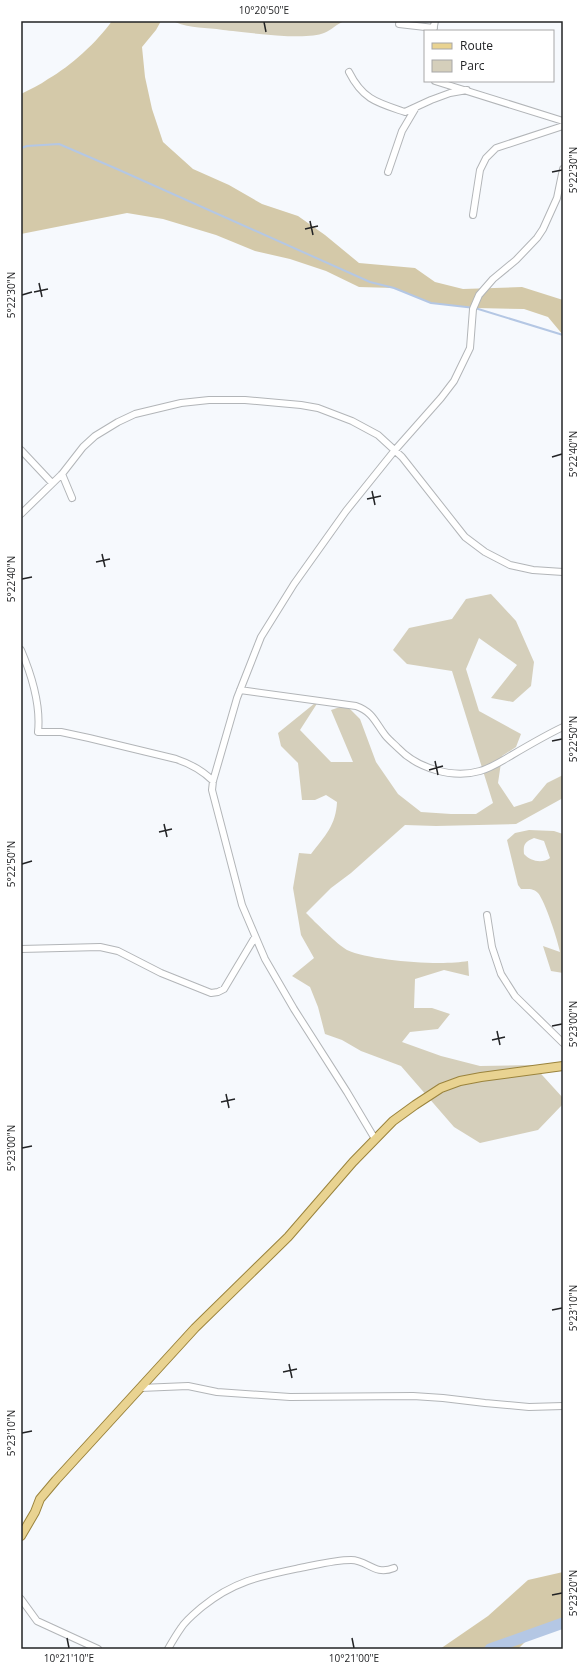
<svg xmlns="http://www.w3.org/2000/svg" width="584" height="1670" viewBox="0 0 584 1670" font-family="'Open Sans',sans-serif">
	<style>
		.green { fill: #d5cfbb; fill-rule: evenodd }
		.forest { fill: #d4c9a9 }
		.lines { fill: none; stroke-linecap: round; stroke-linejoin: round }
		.stream { stroke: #b4c7e4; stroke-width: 2 }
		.river { stroke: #b4c7e4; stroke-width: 11 }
		.minor-casing { stroke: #b2b5b8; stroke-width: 8 }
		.major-casing { stroke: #9a833c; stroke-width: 10 }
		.minor { stroke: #fff; stroke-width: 6 }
		.major { stroke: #e9d391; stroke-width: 8 }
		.ticks { fill: none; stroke: #222325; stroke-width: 1.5 }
		.neatline { fill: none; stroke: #222325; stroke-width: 1.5 }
		.ticks-label { font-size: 10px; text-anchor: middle; fill: #222325 }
	</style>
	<rect width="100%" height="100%" fill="#f6f9fd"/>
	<path class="green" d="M175,21H345C336,24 332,30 324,33C306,41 244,32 223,30C206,27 191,29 175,22Z
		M491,594L516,621L534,662L531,686L513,702L491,698L517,665L479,638L466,669L479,711L521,734L516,747L502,756L498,783L514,807L532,801L547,783L563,775V798L516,824L436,826L405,825L351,873L331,888L306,913C315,922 338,945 347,950C371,961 441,966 468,961L469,976L444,970L415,979L414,1008H432L450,1014L438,1029L410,1032L402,1042L441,1056L480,1066L533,1065L563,1098V1104L538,1130L480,1143L454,1127L401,1066L361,1051L342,1040L325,1034L318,1007L310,987L292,976L314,958L301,935L293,888L299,853L311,854C325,836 336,825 337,802L326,795L315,800H302L298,763L281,746L278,733L320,699L300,730L331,762H353L331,710L346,705L360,719L376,762L398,794L421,812L451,814H476L493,803L452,671L407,664L393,650L409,628L452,619L466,599Z
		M529,830L554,831L563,834V973L551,971L543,946L560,952C558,941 545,901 538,893C534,888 527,889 521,889L518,885L507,840L515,833ZM534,838L544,841L550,858C542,864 530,861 524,854C523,844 525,842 534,838Z"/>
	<path class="forest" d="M112,21H161L156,30L142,47L145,77L152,109L163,142L193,169L229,185L262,204L298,216L325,235L359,263L415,268L435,282L463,289L522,287L563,300V335L548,317L524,309L475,308L431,303L394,288L359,287L326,271L290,259L255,251L216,235L163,219L127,213L21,234V94C30,89 40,85 48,79C71,66 97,42 112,21Z
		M563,1572V1621L534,1633L518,1649H440L488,1616L528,1580Z"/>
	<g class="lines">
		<path class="stream" d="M21,148L27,146L59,144L117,169L370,282L394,288L431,303L475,308L563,335"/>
		<path class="river" d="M490,1649L563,1623"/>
		<g class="minor-casing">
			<path id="minor" d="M399,24L434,28
				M433,31L435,21
				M349,72C363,100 378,103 405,112L431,100L450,93L467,90
				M435,81L563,121
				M388,172L402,131L415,109
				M473,215L480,170L486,158L496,148L563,126
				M21,450L52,483
				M62,474L72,498
				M21,514L62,474L83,447L95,436L118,422L135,414L181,403L209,400H245L301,405L318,408L352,421L378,435L402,457L465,537L485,552L510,565L533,570L563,572
				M21,650C32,676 41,704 38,732H61L89,738L176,759C191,764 202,770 213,781
				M240,690L356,706C373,712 375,722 385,735C389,740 394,744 398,748C417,768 452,779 480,771C491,768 502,761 512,755C529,745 546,735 563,727
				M487,915L492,947L501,974L515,996L563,1043
				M21,949L100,947L118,951L161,973L211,993L218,992L224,989L255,937
				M375,1139L347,1092L294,1009L265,959L242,905L212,790L213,781L237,698L261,637L294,584L346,511L395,450L441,398L454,381L470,348L473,309L479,295L493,279L516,260L537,238L543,229L557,198L563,169
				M140,1388L188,1386L217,1392L290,1397L413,1396L443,1398L485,1403L529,1407L563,1406
				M21,1599L37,1621L98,1649
				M168,1649C172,1642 176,1635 181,1628C186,1620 195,1613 202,1607C234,1581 261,1576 300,1568C316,1565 334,1560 351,1560C368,1560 374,1576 394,1568"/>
		</g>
		<g class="major-casing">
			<path id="major" d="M21,1536L35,1512L40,1499L56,1480L195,1328L288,1237L353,1162L393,1121L415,1105L441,1088L460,1081L481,1077L563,1066"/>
		</g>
		<use href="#minor" class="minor"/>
		<use href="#major" class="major"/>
	</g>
	<path class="ticks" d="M264,22L266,32M552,172L562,170M310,221L313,235M305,229L318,226M39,283L42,297M34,292L48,289M22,295L32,292M552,457L562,454M372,491L375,505M367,499L381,496M102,554L105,567M96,562L110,559M22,579L32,577M552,741L562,739M435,761L438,775M429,770L443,766M164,824L167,837M159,832L172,829M22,864L32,861M552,1026L562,1024M497,1031L500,1045M492,1040L505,1037M226,1094L229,1108M221,1102L235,1099M22,1148L32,1146M552,1310L562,1308M289,1364L292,1378M283,1372L297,1369M22,1433L32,1431M552,1595L562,1593M67,1638L69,1648M352,1638L354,1648"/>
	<rect width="584" height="1670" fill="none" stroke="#ffffff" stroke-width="44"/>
	<rect x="424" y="30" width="130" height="52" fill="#ffffff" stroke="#a7a7a8"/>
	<rect x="432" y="43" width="20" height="6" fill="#e9d391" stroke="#a7a7a8"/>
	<text x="460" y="50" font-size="12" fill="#222325">Route</text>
	<rect x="432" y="60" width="20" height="12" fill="#d5cfbb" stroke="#a7a7a8"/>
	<text x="460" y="70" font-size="12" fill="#222325">Parc</text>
	<rect x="22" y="22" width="540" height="1626" class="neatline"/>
	<g class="ticks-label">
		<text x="264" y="14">10°20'50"E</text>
		<text transform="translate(573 170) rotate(-90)" y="4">5°22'30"N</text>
		<text transform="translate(11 295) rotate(-90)" y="4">5°22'30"N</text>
		<text transform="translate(573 454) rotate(-90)" y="4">5°22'40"N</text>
		<text transform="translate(11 579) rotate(-90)" y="4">5°22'40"N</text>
		<text transform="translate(573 739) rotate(-90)" y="4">5°22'50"N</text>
		<text transform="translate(11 864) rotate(-90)" y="4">5°22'50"N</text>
		<text transform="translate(573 1024) rotate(-90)" y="4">5°23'00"N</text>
		<text transform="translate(11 1148) rotate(-90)" y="4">5°23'00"N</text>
		<text transform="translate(573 1308) rotate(-90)" y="4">5°23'10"N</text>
		<text transform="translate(11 1433) rotate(-90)" y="4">5°23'10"N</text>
		<text transform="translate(573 1593) rotate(-90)" y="4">5°23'20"N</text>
		<text x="69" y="1662">10°21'10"E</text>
		<text x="354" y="1662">10°21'00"E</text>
	</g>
</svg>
